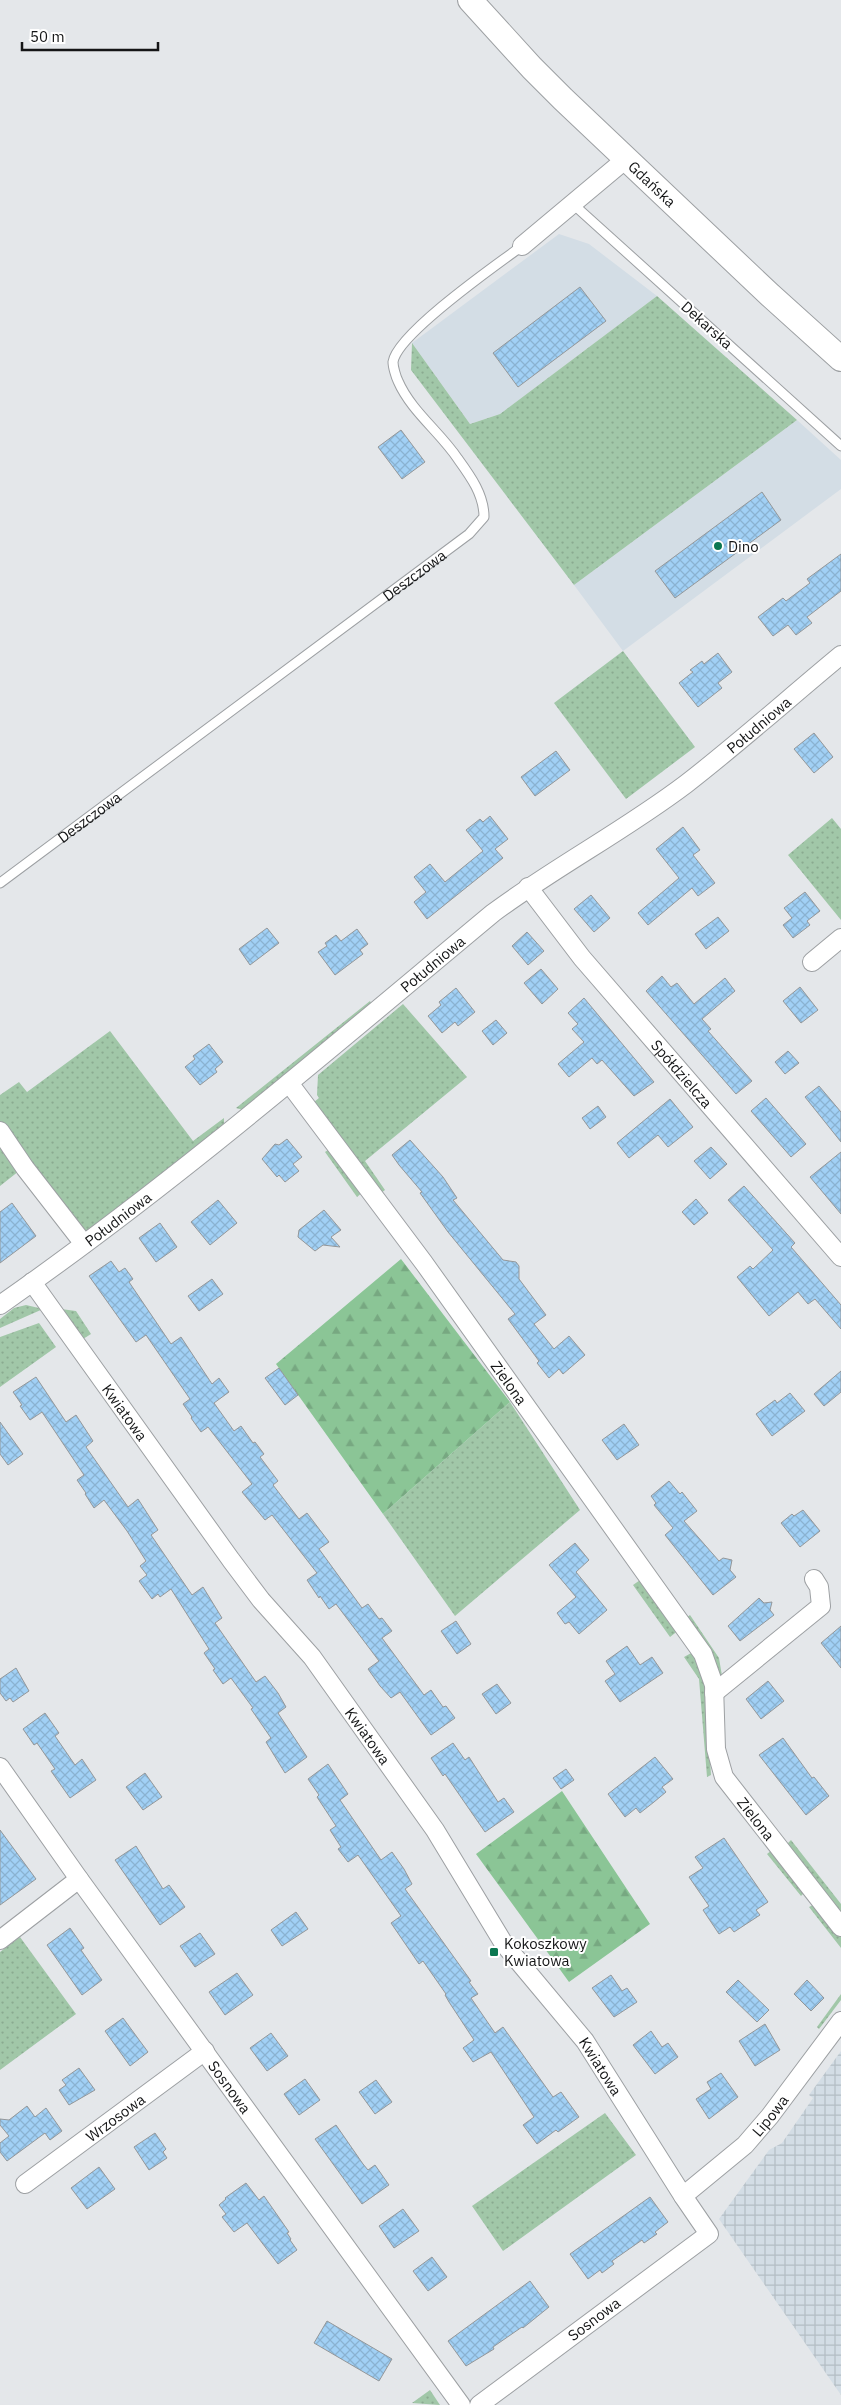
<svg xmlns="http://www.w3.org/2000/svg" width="841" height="2405" viewBox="0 0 841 2405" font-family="'IBM Plex Sans',sans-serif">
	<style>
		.built { fill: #d3dde5 }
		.industrial { fill: url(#industrial-grid) }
		.grass { fill: url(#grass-dots) }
		.forest { fill: url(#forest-firs) }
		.building { fill: url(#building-cross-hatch); stroke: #949799 }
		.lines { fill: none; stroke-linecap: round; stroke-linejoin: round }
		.lane-casing { stroke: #9da0a3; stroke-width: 11 }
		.street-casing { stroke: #9da0a3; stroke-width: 20 }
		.secondary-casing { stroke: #9da0a3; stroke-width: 26 }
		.lane { stroke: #fff; stroke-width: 9 }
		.street { stroke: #fff; stroke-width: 18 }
		.secondary { stroke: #fff; stroke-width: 24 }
		.poi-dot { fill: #0b7751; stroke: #fff; stroke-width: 2 }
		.labels { text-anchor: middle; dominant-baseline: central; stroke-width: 4; stroke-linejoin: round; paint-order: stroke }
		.street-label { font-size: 15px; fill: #141516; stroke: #fff }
		.poi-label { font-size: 15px; fill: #141516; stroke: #fff; text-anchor: start }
	</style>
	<defs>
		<pattern id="industrial-grid" width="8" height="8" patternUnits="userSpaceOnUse" patternTransform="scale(1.25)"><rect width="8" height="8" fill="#d3dde5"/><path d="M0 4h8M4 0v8" fill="none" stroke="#b4bdc4"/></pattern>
		<pattern id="grass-dots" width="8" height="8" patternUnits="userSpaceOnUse" patternTransform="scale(1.25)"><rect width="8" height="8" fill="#a1c7a8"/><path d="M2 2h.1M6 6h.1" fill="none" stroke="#8aaa90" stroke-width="1.8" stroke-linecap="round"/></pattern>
		<pattern id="forest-firs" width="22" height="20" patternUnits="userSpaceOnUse" patternTransform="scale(1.25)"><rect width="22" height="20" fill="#8bc596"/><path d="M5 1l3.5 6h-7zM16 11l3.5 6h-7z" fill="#77a881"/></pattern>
		<pattern id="building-cross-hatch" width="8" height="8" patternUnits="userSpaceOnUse" patternTransform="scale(1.25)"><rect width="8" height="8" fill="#a1d0f5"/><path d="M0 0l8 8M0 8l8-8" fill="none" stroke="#8ab2d1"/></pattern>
	</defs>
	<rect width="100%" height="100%" fill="#e4e7ea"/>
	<path class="built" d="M559,234L589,244L657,296L500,414L470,424L412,343Z
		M797,420L841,460V489L623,651L574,585Z"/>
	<path class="industrial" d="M841,2051V2395L719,2219L769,2150L782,2143L813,2098L809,2095Z"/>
	<path class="grass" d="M657,296L797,420L574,585L411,370L412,343L470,424L500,414Z
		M623,651L695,747L626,799L554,703Z
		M832,818L841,829V920L788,855Z
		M370,1001L371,1003L243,1110L236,1108Z
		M403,1004L467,1077L365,1161L385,1190L381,1193L314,1102L319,1098L317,1095L318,1075Z
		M110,1031L193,1141L224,1118V1125L84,1235L0,1122V1095L19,1082L27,1092Z
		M0,1146L19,1171L0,1186Z
		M331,1148L363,1192L357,1197L325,1152Z
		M26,1305L43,1309L0,1328V1319L14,1308Z
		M61,1309L76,1311L91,1334L83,1339Z
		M39,1323L56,1347L0,1387V1337Z
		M510,1402L580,1510L455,1616L383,1514Z
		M643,1578L679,1630L670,1637L633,1585Z
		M690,1615L719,1658L722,1676L716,1673L686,1618Z
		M693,1652L705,1683L711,1775L707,1777L699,1679L684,1657Z
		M791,1840L841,1904V1915L785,1846Z
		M772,1850L805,1892L801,1896L767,1854Z
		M815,1904L841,1935V1948L809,1907Z
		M20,1937L76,2014L0,2070V1952Z
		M841,1994V2000L819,2029L817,2027Z
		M605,2113L636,2155L503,2251L472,2206Z
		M430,2390L440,2405L412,2403Z"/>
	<path class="forest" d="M401,1259L510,1402L383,1514L276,1364Z
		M562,1791L650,1924L569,1982L476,1854Z"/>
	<path class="building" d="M580,287L606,321L518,387L493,353Z
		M401,430L425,462L402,479L378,447Z
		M762,492L781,520L675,598L655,571Z
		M841,554V591L807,617L812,623L796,635L788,625L773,636L758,617L783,598L786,601L810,583L807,579Z
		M718,653L732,672L718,683L722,688L698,707L679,683L693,672L690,670L702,661L704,664Z
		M814,733L833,757L814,773L794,749Z
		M556,751L570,770L535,796L521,777Z
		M490,816L508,839L495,849L503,858L427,919L414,902L426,892L414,877L430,864L445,882L483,851L466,830L480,819L483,822Z
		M683,827L700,850L693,855L715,883L698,896L692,888L648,925L638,913L679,878L656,849Z
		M805,892L820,911L807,921L810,925L793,938L783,925L792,918L784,908Z
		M591,895L610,918L594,932L574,909Z
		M718,917L729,931L706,949L695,934Z
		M267,928L279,943L250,965L239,949Z
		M357,929L368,944L360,950L363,954L335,975L318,952L327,946L325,943L336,935L341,941Z
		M527,932L544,951L528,965L512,946Z
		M541,969L558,989L542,1004L524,983Z
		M662,976L671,987L677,983L694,1004L725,978L735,991L702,1019L711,1029L708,1031L752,1081L736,1094L646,991Z
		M800,987L818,1010L801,1023L783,1001Z
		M456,988L475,1012L458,1026L455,1022L442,1033L428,1016L441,1005L439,1002Z
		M584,998L654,1082L634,1096L602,1060L597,1064L592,1058L569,1077L558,1064L584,1042L572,1029L578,1024L568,1013Z
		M496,1020L507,1033L493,1045L482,1031Z
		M209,1044L223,1062L215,1069L217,1072L200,1085L185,1067L195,1059L193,1056Z
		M788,1051L799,1063L785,1074L775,1062Z
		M819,1086L841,1112V1142L805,1097Z
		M766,1098L806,1144L791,1157L751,1111Z
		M670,1099L693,1127L668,1147L658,1135L629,1158L617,1143Z
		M598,1106L606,1117L590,1129L582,1118Z
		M287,1139L302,1157L293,1164L299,1171L285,1182L279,1175L277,1177L262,1159L275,1144L279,1145Z
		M410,1140L443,1177L457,1198L453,1200L503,1260L516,1262L519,1266V1279L546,1315L534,1324L554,1349L569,1336L585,1355L563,1374L559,1369L549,1378L537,1363L539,1361L508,1319L515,1314L448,1232L420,1193L422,1192L399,1165L392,1155Z
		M711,1147L727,1164L710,1179L694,1161Z
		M841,1152V1214L810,1177Z
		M744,1186L795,1243L791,1247L841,1305V1329L815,1299L808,1304L798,1292L769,1316L737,1277L750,1266L753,1269L773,1250L728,1200Z
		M696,1199L708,1213L694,1225L682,1212Z
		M218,1200L237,1223L210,1245L191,1222Z
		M12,1203L36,1236L0,1263V1212Z
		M324,1210L341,1230L331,1237L340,1247L323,1245L315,1251L298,1237L299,1230Z
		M160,1223L177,1247L156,1262L139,1238Z
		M111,1261L119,1272L125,1268L133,1279L129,1282L171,1344L181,1337L212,1384L219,1378L229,1392L214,1403L234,1431L241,1426L253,1443L255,1442L264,1454L260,1457L278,1481L273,1485L299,1519L307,1513L329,1542L319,1549L362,1608L368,1604L379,1619L382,1618L392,1631L382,1638L424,1695L431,1690L443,1707L446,1706L455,1718L431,1735L400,1692L391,1698L380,1686L368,1669L379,1661L336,1604L329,1609L320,1596L319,1598L307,1580L317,1573L272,1515L265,1520L242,1492L252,1484L208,1427L201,1432L191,1418L192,1417L183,1404L190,1399L146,1335L136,1342L89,1276Z
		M212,1279L223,1294L199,1311L188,1296Z
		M279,1368L298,1395L285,1405L265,1378Z
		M841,1371V1392L824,1406L814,1394Z
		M36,1377L66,1422L76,1415L93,1441L86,1447L128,1507L138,1499L158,1530L151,1535L192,1595L203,1587L222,1618L215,1623L256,1682L265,1676L278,1693L286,1707L278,1713L307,1757L285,1773L266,1742L271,1738L251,1709L253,1708L231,1678L223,1684L213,1670L215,1669L204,1653L209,1649L171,1589L160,1597L158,1594L152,1599L139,1581L147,1575L140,1566L146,1561L127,1531L104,1500L94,1508L85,1494L86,1493L77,1480L84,1475L42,1412L30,1420L20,1406L22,1405L13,1392Z
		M790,1393L805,1411L772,1436L756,1414L775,1400L777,1403Z
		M0,1422L23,1454L8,1465L0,1454Z
		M624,1424L639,1445L617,1460L602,1440Z
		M669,1481L680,1494L682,1492L697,1511L684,1521L719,1561L723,1558L732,1560L730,1570L736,1577L713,1595L665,1535L673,1528L654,1505L656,1503L651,1496Z
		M803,1510L820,1531L800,1547L781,1523L792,1514L794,1516Z
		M575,1543L589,1560L576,1572L607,1610L579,1634L569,1622L565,1624L557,1613L576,1597L549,1565Z
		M759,1598L764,1603L772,1602L770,1610L774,1615L740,1641L728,1626Z
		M456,1621L471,1644L457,1654L441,1631Z
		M841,1626V1668L821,1643Z
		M627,1646L640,1665L652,1657L663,1673L620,1702L605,1681L615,1674L606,1661Z
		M16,1668L29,1691L13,1702L10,1698L6,1701L0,1693V1679Z
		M768,1681L784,1701L761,1719L746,1699Z
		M497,1684L511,1703L496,1714L482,1694Z
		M45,1713L59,1733L55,1736L75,1765L82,1759L96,1780L70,1798L51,1771L55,1769L37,1743L34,1745L23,1729Z
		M783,1738L812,1778L814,1777L829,1796L806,1815L759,1755Z
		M453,1743L465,1760L469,1757L498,1802L504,1798L514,1812L485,1832L445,1774L443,1776L431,1758Z
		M655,1757L673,1779L662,1787L666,1792L654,1802L640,1813L636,1808L625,1817L608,1794Z
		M328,1764L348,1794L340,1800L381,1860L392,1852L404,1869L412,1884L405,1889L471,1981L469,1982L478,1994L471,1998L495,2033L503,2027L553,2097L561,2092L579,2117L558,2132L556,2130L537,2144L523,2125L534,2117L491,2052L473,2062L463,2048L474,2040L449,2002L445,1995L446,1994L423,1961L419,1964L391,1923L401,1916L358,1855L348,1862L338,1849L341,1847L330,1830L336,1826L317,1797L319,1795L308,1779Z
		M566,1769L574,1780L561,1789L553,1778Z
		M145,1773L162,1797L143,1810L126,1787Z
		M0,1830L36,1879L0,1905Z
		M724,1838L768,1902L756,1910L760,1915L734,1932L730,1927L719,1934L703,1910L709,1906L689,1877L703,1868L695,1857Z
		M136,1846L163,1889L169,1885L185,1907L160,1925L115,1860Z
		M296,1912L308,1929L282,1946L271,1930Z
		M70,1928L84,1948L81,1950L102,1980L82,1995L47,1945Z
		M200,1933L215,1954L195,1967L180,1946Z
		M237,1973L253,1995L225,2015L209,1992Z
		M611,1975L622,1991L627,1988L637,2002L614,2017L592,1988Z
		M738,1980L769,2010L757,2022L726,1992Z
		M807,1980L824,1998L811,2011L794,1994Z
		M123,2018L148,2052L130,2066L105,2031Z
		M765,2024L780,2050L755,2066L739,2041Z
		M651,2031L662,2047L668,2043L678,2057L655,2074L633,2045Z
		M271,2033L288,2056L267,2071L250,2048Z
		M79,2068L95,2090L69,2105L59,2090L66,2085L62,2080Z
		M721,2073L738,2097L709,2119L696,2099L711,2089L707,2082Z
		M305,2079L320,2100L299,2115L284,2094Z
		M376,2080L392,2102L375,2114L359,2092Z
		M27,2106L35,2117L46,2108L62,2131L50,2140L45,2133L7,2161L0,2152V2143L9,2136L0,2125V2119L9,2120Z
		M336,2125L363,2164L368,2170L375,2165L389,2185L362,2204L315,2139Z
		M155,2133L166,2149L163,2152L167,2158L149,2170L134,2147Z
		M99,2167L115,2189L87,2209L71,2188Z
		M246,2183L259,2200L264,2196L289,2232L287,2233L291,2239L290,2240L297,2250L278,2264L247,2223L234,2232L222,2217L226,2214L219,2205L226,2199L225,2198Z
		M650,2197L668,2222L655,2232L657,2234L644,2243L642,2240L612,2261L614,2264L602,2273L600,2270L588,2279L570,2254Z
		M403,2209L419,2231L394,2248L379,2226Z
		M432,2257L447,2277L428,2291L413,2271Z
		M530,2281L549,2307L523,2328L522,2327L493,2347L494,2349L466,2366L448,2341Z
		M327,2321L392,2359L379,2381L314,2343Z"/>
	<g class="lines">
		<g class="lane-casing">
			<g id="lane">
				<path d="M573,204L841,446"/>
				<path id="s1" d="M0,883L469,534L484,517C484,495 471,477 458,459C440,432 411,411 398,381C396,377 393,367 393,362C397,334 496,265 522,246"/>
			</g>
		</g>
		<g class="street-casing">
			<g id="street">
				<path d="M522,246L626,159"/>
				<path id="s2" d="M528,887L582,958L841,1257"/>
				<path d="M812,962L841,938"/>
				<path id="s3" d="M289,1083L424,1263L703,1654L714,1685L716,1749L724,1777L841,1927"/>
				<path d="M0,1131L25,1168L84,1244"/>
				<path id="s4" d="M32,1282L231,1560L261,1600L312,1657L435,1830L504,1944L585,2041L683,2196L709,2234L479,2405"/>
				<path id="s5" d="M0,1305C172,1185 332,1047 493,913C555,867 624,831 686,784C739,743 789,698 841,655"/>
				<path d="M714,1693L821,1606L819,1587L814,1579"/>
				<path id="s6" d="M0,1767L79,1879L461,2405"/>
				<path d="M0,1940L79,1879"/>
				<path id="s7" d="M25,2184L205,2051"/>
				<path id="s8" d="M683,2196L745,2145L770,2116L841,2021"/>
			</g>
		</g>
		<g class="secondary-casing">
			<g id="secondary">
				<path id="s9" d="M470,0L532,68L563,99L770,295L841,359"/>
			</g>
		</g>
		<use href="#lane" class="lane"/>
		<use href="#street" class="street"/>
		<use href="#secondary" class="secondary"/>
	</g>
	<g class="poi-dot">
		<circle cx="718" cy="546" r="5"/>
		<rect x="489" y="1947" width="10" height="10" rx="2.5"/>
	</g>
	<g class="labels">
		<g class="street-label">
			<text stroke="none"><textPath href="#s9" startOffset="259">Gdańska</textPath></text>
			<text transform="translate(707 325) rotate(42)">Dekarska</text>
			<text stroke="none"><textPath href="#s1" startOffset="516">Deszczowa</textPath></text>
			<text stroke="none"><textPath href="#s5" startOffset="956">Południowa</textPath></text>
			<text stroke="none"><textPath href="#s1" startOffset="111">Deszczowa</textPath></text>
			<text stroke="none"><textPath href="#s5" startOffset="551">Południowa</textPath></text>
			<text stroke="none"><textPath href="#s2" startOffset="242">Spółdzielcza</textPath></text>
			<text stroke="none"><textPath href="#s5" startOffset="146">Południowa</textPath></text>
			<text stroke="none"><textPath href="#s3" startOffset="372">Zielona</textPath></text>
			<text stroke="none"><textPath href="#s4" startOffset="160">Kwiatowa</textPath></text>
			<text stroke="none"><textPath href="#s4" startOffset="565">Kwiatowa</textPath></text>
			<text stroke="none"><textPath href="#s3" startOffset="884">Zielona</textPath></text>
			<text stroke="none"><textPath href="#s4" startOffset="970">Kwiatowa</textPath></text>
			<text stroke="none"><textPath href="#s6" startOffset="394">Sosnowa</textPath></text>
			<text stroke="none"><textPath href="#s8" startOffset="119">Lipowa</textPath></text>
			<text stroke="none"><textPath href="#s7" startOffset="112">Wrzosowa</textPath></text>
			<text transform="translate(594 2319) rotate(-37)">Sosnowa</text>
		</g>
		<g class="poi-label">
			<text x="728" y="546">Dino</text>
			<text x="504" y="1943">Kokoszkowy<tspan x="504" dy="17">Kwiatowa</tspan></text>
		</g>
	</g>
	<path d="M22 42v8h136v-8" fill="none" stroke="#141516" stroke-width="2.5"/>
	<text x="30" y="42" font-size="15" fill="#141516" stroke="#ffffff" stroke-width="4" paint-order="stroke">50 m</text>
</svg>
